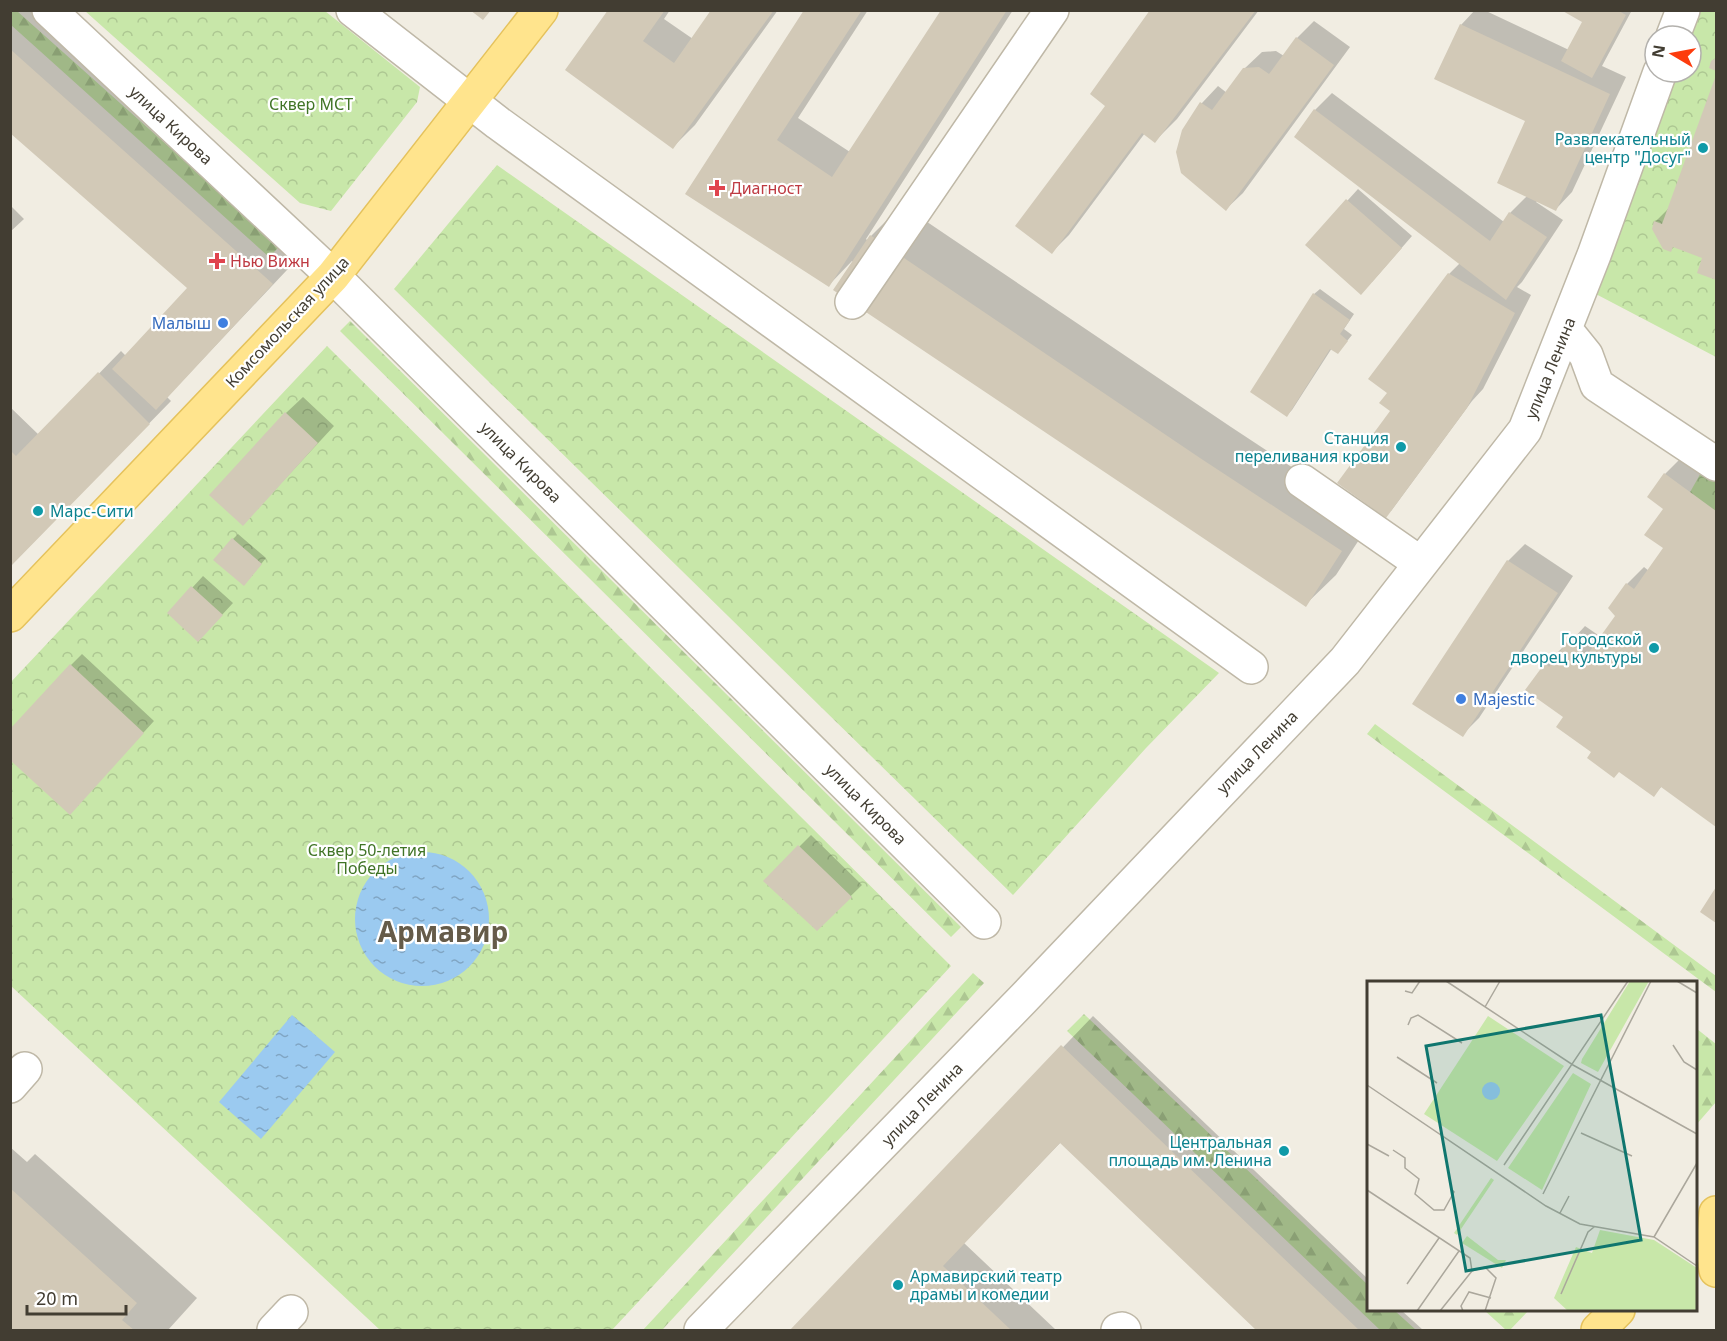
<svg xmlns="http://www.w3.org/2000/svg" width="1727" height="1341" viewBox="0 0 1727 1341" font-family="'Noto Sans',sans-serif">
	<style>
		.forest { fill: url(#forest-firs) }
		.park { fill: url(#park-crowns) }
		.water { fill: url(#water-ripples) }
		.shadow { fill: #0003 }
		.building { fill: #d2c9b7 }
		.lines { fill: none; stroke-linecap: round; stroke-linejoin: round }
		.minor-casing { stroke: #bfb8a7; stroke-width: 36 }
		.major-casing { stroke: #e5c25c; stroke-width: 36 }
		.minor { stroke: #fff; stroke-width: 33 }
		.major { stroke: #ffe48d; stroke-width: 33 }
		.culture-dot { fill: #0f9aa8; stroke: #fff; stroke-width: 2 }
		.health-dot { fill: #e0444e; stroke: #fff; stroke-width: 2 }
		.shop-dot { fill: #3f7fe0; stroke: #fff; stroke-width: 2 }
		.labels { text-anchor: middle; dominant-baseline: central; stroke-width: 4.5; stroke-linejoin: round; paint-order: stroke }
		.park-label { font-size: 16px; fill: #407426; stroke: #fff }
		.street-label { font-size: 16px; fill: #423d32; stroke: #fff }
		.culture-label { font-size: 16px; fill: #0d838f; stroke: #fff; text-anchor: end }
		.health-label { font-size: 16px; fill: #be3a42; stroke: #fff; text-anchor: start }
		.shop-label { font-size: 16px; fill: #366cbe; stroke: #fff; text-anchor: end }
		.town-label { font-size: 28px; font-weight: bold; fill: #655b49; stroke: #fff }
		.inset-road { fill: none; stroke: #aba79c; stroke-width: 1.5 }
		.view { fill: #0f766e; fill-opacity: 0.15; stroke: #0f766e; stroke-width: 3 }
		.inset-edge { fill: none; stroke: #423d32; stroke-width: 3 }
	</style>
	<defs>
		<pattern id="forest-firs" width="22" height="20" patternUnits="userSpaceOnUse" patternTransform="scale(1.5)"><rect width="22" height="20" fill="#c8e7a9"/><path d="M5 1l3.5 6h-7zM16 11l3.5 6h-7z" fill="#adc792"/></pattern>
		<pattern id="park-crowns" width="20" height="18" patternUnits="userSpaceOnUse" patternTransform="scale(1.5)"><rect width="20" height="18" fill="#c8e7a9"/><path d="M2 6a3 3 0 1 1 6 0M12 15a3 3 0 1 1 6 0" fill="none" stroke="#adc792"/></pattern>
		<pattern id="water-ripples" width="26" height="14" patternUnits="userSpaceOnUse" patternTransform="scale(1.5)"><rect width="26" height="14" fill="#9bcaf0"/><path d="M2 4q2-2 4 0t4 0M15 11q2-2 4 0t4 0" fill="none" stroke="#80a5c3"/></pattern>
	</defs>
	<rect width="100%" height="100%" fill="#f1ede2"/>
	<path class="forest" d="M11,11H17L280,246L269,257L11,25Z
		M350,321L961,927L951,937L340,331Z
		M1375,724L1716,976V992L1367,734Z
		M973,973L984,983L662,1330H643Z
		M1084,1014L1368,1285V1310H1394L1416,1330H1380L1067,1031Z
		M1697,1029L1716,1044V1102L1696,1125V1031Z
		M1484,1310H1529L1510,1330H1506Z"/>
	<path class="park" d="M85,11H325L420,87L417,102L331,211L300,203Z
		M1683,11H1716V357L1592,292L1660,72H1691V36H1673Z
		M497,165L1219,673L1146,748L1013,895L394,289Z
		M327,346L951,966L612,1330H380L11,986L10,683Z
		M1716,446V513L1689,494Z"/>
	<path class="water" d="M355 919a67 67 0 1 1 134 0a67 67 0 1 1-134 0Z
		M292,1015L335,1052L261,1139L219,1102Z"/>
	<path class="shadow" d="M10,10H32L303,253L167,397L171,401L15,561L10,567V407L39,435L121,351L126,356L189,288L10,131Z
		M610,10H670L664,19L693,39L713,10H778L695,125L673,147Z
		M805,10H868L798,118L850,152L943,10H1013L866,239L867,240L902,205L1231,427L1372,520L1336,575L1305,605L852,261L829,285L688,194Z
		M1151,10H1259L1177,119L1155,141L1145,133L1069,235L1052,252L1108,105Z
		M1475,10H1484L1569,50L1584,21L1564,10H1632L1602,66L1626,77L1572,192L1556,209L1537,201L1536,202L1563,220L1522,282L1517,287L1531,295L1483,389L1472,401L1391,511L1392,411L1389,393L1449,274L1460,263L1296,137L1315,110L1332,93L1504,222L1510,213L1527,196V121L1461,25Z
		M1314,21L1350,47L1243,193L1226,209L1184,131L1202,103L1218,86L1227,93L1244,69L1262,52L1276,51L1284,56L1297,38Z
		M1716,79V278L1699,272L1704,257L1675,246L1671,250L1655,222L1670,207Z
		M1358,189L1412,236L1372,282L1307,245Z
		M10,205L24,219L10,232Z
		M1320,289L1354,314L1344,329L1352,335L1343,346L1332,348L1292,410L1287,415L1252,391L1314,294Z
		M303,397L334,426L259,507L286,413Z
		M1682,457L1716,482V825L1662,786L1654,795L1594,752L1565,717L1546,664L1563,647L1564,649L1585,626L1601,637L1617,616L1610,608L1627,584L1644,567L1649,571L1665,548V474Z
		M238,534L266,558L249,579L233,539Z
		M1525,544L1573,576L1479,718L1462,735L1508,561Z
		M203,576L233,603L209,629L169,613Z
		M82,654L154,721L81,801L71,665Z
		M811,835L862,885L817,929L765,881Z
		M1093,1016L1368,1279V1310H1401L1423,1330H1258L1061,1142L964,1243L1056,1330H792Z
		M10,1147L27,1162L35,1154L197,1298L168,1330H10Z"/>
	<path class="building" d="M470,10H491L483,20Z
		M608,10H665L643,41L674,63L711,10H774L673,149L565,70Z
		M804,10H862L777,140L832,177L941,10H1007L829,287L685,194Z
		M1150,10H1256L1155,143L1142,133L1052,254L1015,226L1105,106L1090,94Z
		M1561,10H1617L1626,15L1592,78L1561,61L1582,22Z
		M1460,24L1610,94L1556,211L1497,183L1525,121L1434,79Z
		M1296,37L1334,65L1226,211L1181,173L1176,152L1182,130L1200,102L1212,110L1243,68L1259,67L1269,74Z
		M10,49L273,284L156,410L112,369L187,288L10,133Z
		M1716,58V71L1709,68L1711,61Z
		M1716,75V280L1697,273L1702,258L1673,247L1671,252L1663,249L1652,229L1654,221L1662,224Z
		M1314,109L1490,241L1509,212L1547,237L1506,300L1294,137Z
		M1346,199L1402,248L1361,295L1305,245Z
		M870,235L1200,458L1342,551L1306,607L833,290Z
		M1448,273L1515,313L1467,408L1386,518L1337,483L1390,411L1379,403L1387,393L1368,379Z
		M1313,293L1350,320L1340,334L1348,341L1338,354L1330,349L1287,417L1250,392Z
		M98,372L150,424L10,567V450L16,456Z
		M285,412L318,443L243,526L209,495Z
		M1664,473L1716,511V827L1661,787L1654,797L1619,772L1614,778L1587,758L1591,752L1556,727L1563,717L1525,690L1545,663L1549,667L1567,642L1587,655L1615,616L1608,608L1626,583L1634,589L1663,548L1644,535L1663,509L1647,497Z
		M232,538L262,564L244,586L213,560Z
		M1507,560L1558,593L1463,737L1412,704Z
		M191,586L223,615L198,642L167,613Z
		M70,664L144,733L70,815L10,760V729Z
		M798,845L852,897L817,931L763,881Z
		M1716,887V923L1700,912Z
		M1061,1045L1278,1253L1359,1330H1256L1060,1143L943,1266L1011,1330H790Z
		M10,1188L137,1303L122,1320L134,1330H10Z"/>
	<g class="lines">
		<g class="minor-casing">
			<path id="minor" d="M49,10L333,276L984,922
				M353,10L498,123L1251,667
				M1673,36L1683,10
				M852,302L1052,10
				M1565,329L1586,355L1597,385L1716,464
				M1302,481L1420,563
				M10,1086L25,1069
				M274,1330L291,1312
				M701,1330L1024,998L1345,661L1525,430L1594,255L1660,72
				M1118,1330L1122,1329L1124,1330"/>
		</g>
		<g class="major-casing">
			<path id="major" d="M10,615L333,276L541,10
				M1716,1213L1713,1249L1716,1270
				M1598,1330L1618,1310"/>
		</g>
		<use href="#minor" class="minor"/>
		<use href="#major" class="major"/>
	</g>
	<g class="culture-dot">
		<circle cx="1703" cy="148" r="6"/>
		<circle cx="1401" cy="447" r="6"/>
		<circle cx="38" cy="511" r="6"/>
		<circle cx="1654" cy="648" r="6"/>
		<circle cx="1284" cy="1151" r="6"/>
		<circle cx="898" cy="1285" r="6"/>
	</g>
	<g class="health-dot">
		<path d="M714 179h6v6h6v6h-6v6h-6v-6h-6v-6h6z"/>
		<path d="M214 252h6v6h6v6h-6v6h-6v-6h-6v-6h6z"/>
	</g>
	<g class="shop-dot">
		<circle cx="223" cy="323" r="6"/>
		<circle cx="1461" cy="699" r="6"/>
	</g>
	<g class="labels">
		<g class="park-label">
			<text x="311" y="104">Сквер МСТ</text>
			<text x="367" y="850">Сквер 50-летия<tspan x="367" dy="18">Победы</tspan></text>
		</g>
		<g class="street-label">
			<text transform="translate(171 125) rotate(43)">улица Кирова</text>
			<text transform="translate(287 322) rotate(-47)">Комсомольская улица</text>
			<text transform="translate(1550 368) rotate(-68)">улица Ленина</text>
			<text transform="translate(521 462) rotate(45)">улица Кирова</text>
			<text transform="translate(1257 752) rotate(-46)">улица Ленина</text>
			<text transform="translate(866 804) rotate(45)">улица Кирова</text>
			<text transform="translate(922 1104) rotate(-46)">улица Ленина</text>
		</g>
		<g class="culture-label">
			<text x="1691" y="139">Развлекательный<tspan x="1691" dy="18">центр "Досуг"</tspan></text>
			<text x="1389" y="438">Cтанция<tspan x="1389" dy="18">переливания крови</tspan></text>
			<text x="50" y="511" text-anchor="start">Марс-Сити</text>
			<text x="1642" y="639">Городской<tspan x="1642" dy="18">дворец культуры</tspan></text>
			<text x="1272" y="1142">Центральная<tspan x="1272" dy="18">площадь им. Ленина</tspan></text>
			<text x="910" y="1276" text-anchor="start">Армавирский театр<tspan x="910" dy="18">драмы и комедии</tspan></text>
		</g>
		<g class="health-label">
			<text x="730" y="188">Диагност</text>
			<text x="230" y="261">Нью Вижн</text>
		</g>
		<g class="shop-label">
			<text x="211" y="323">Малыш</text>
			<text x="1473" y="699" text-anchor="start">Majestic</text>
		</g>
		<g class="town-label">
			<text x="443" y="931">Армавир</text>
		</g>
	</g>
	<g transform="translate(1367 981)">
		<rect width="330" height="330" fill="#f1ede2"/>
		<path d="M124,197L127,199L90,254L87,252ZM100,255L131,279H139L135,287L95,262Z" fill="#c8e7a9"/>
		<path d="M263,0H282L231,91L214,82L215,78ZM121,35L197,85L130,180L57,133ZM206,92L224,103L175,209L141,187ZM233,249L287,259L330,287V330H201L187,317L209,266L225,272Z" fill="#c8e7a9"/>
		<path d="M115 110a9 9 0 1 1 18 0a9 9 0 1 1-18 0Z" fill="#9bcaf0"/>
		<path class="inset-road" d="M79,0L206,84L330,153M310,0L330,12M38,10L45,12L53,0M118,26L133,0M41,44L44,37L51,34L95,62M306,64L317,81L330,89M30,76L70,102M0,104L179,225L213,243L287,256L330,285M214,152L265,175M0,163L22,175M26,169L38,177V187L52,198L48,213L67,229H77L87,211L84,208M137,184L261,0M0,209L103,277L105,290M176,213L284,0M193,232L202,215M287,256L330,182M105,290L118,286L129,297L118,330M40,303L72,257M194,313L221,251L227,246M50,330L92,270M73,330L105,290M96,330L94,325L102,311L124,317"/>
		<path class="view" d="M234,34L274,259L99,290L59,65Z"/>
		<rect width="330" height="330" class="inset-edge"/>
	</g>
	<rect width="1727" height="1341" fill="none" stroke="#423d32" stroke-width="24"/>
	<g transform="translate(1673 54) rotate(280)"><circle r="28" fill="#ffffff" stroke="#b3b1ad" stroke-width="1.5"/>
	<path d="M0-4.5L10 22L0 15L-10 22Z" fill="#fd3c0d"/>
	<text y="-9" font-size="16" font-weight="bold" text-anchor="middle" fill="#423d32">N</text>
	</g>
	<path d="M27 1305v9h99v-9" fill="none" stroke="#423d32" stroke-width="3"/>
	<text x="36" y="1305" font-size="18" fill="#423d32" stroke="#ffffff" stroke-width="4.5" paint-order="stroke">20 m</text>
</svg>
